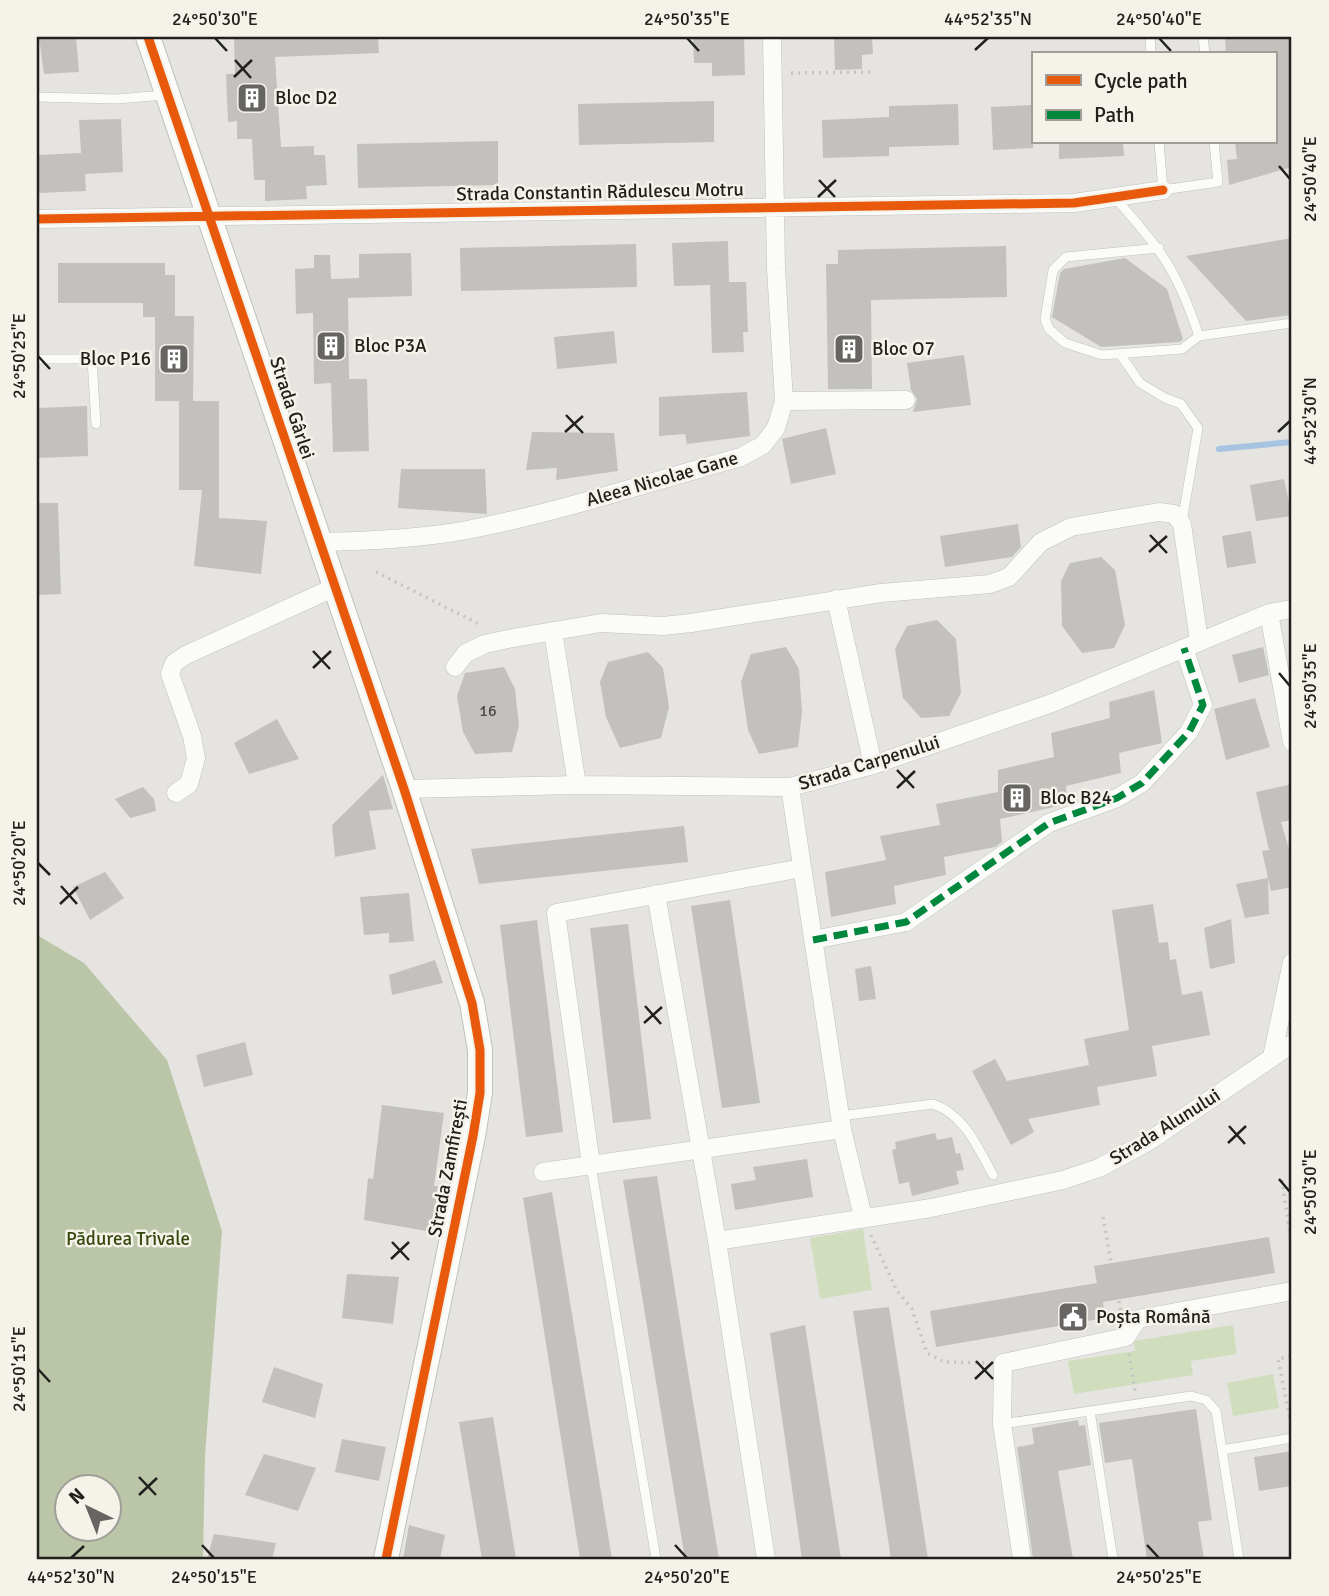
<svg xmlns="http://www.w3.org/2000/svg" width="1329" height="1596" viewBox="0 0 1329 1596" font-family="Signika,sans-serif">
	<style>
		.green { fill: #d1debd }
		.forest { fill: #bac6a7; fill-rule: evenodd }
		.lines { fill: none; stroke-linecap: round; stroke-linejoin: round }
		.stream { stroke: #a7c3e2; stroke-width: 6 }
		.building { fill: #c2c1bd }
		.lane-casing { stroke: #c1c0bd; stroke-width: 10 }
		.street-casing { stroke: #c1c0bd; stroke-width: 19 }
		.secondary-casing { stroke: #c1c0bd; stroke-width: 26 }
		.path { stroke: #c6c4c2; stroke-width: 3.5; stroke-dasharray: 2 5; stroke-linecap: butt }
		.lane { stroke: #fbfbfa; stroke-width: 9 }
		.street { stroke: #fbfbfa; stroke-width: 18 }
		.secondary { stroke: #fbfbfa; stroke-width: 24 }
		.quiet { stroke: #00873e; stroke-width: 7; stroke-dasharray: 14 7; stroke-linecap: butt }
		.cycleway-casing { stroke: #f5f2ea; stroke-width: 13 }
		.cycleway { stroke: #e8590c; stroke-width: 9 }
		.ticks { fill: none; stroke: #21201d; stroke-width: 2.5 }
		.labels { text-anchor: middle; dominant-baseline: central; stroke-width: 5; stroke-linejoin: round; paint-order: stroke }
		.number-label { font-size: 16px; fill: #494845 }
		.poi-label { font-size: 19px; fill: #21201d; stroke: #f5f2ea; text-anchor: start }
		.street-label { font-size: 19px; fill: #21201d; stroke: #f5f2ea }
		.park-label { font-size: 19px; fill: #35490d; stroke: #f5f2ea }
		.neatline { fill: none; stroke: #21201d; stroke-width: 2.5 }
		.ticks-label { font-size: 18px; text-anchor: middle; fill: #21201d }
	</style>
	<rect width="100%" height="100%" fill="#e5e4e0"/>
	<path class="green" d="M863,1229L872,1290L820,1299L810,1238Z
		M1233,1325L1237,1354L1191,1361L1193,1375L1074,1394L1068,1361L1135,1351L1134,1341Z
		M1273,1374L1279,1408L1233,1416L1227,1383Z"/>
	<path class="forest" d="M37,935L84,963L167,1060L222,1231L205,1455L203,1559H37ZM66,1488H108V1530H66Z"/>
	<g class="lines">
		<path class="stream" d="M1219,449L1292,442"/>
	</g>
	<path class="building" d="M39,37H76L79,72L44,74Z
		M234,37H378L379,53L275,57L281,147L314,146V155H325L327,185L306,186L307,199L265,201V180H254L252,139H237V121L228,122L226,74H235Z
		M693,37H744L745,75L712,76V63H694Z
		M834,37H872L873,54L862,55V69L835,70Z
		M1225,37H1292V167L1229,185L1227,160L1237,159L1235,142H1275V54H1226Z
		M714,101V142L579,145L578,104Z
		M958,104L959,145L889,147V156L823,158L822,120L889,117V106Z
		M1033,105V148L993,150L991,107Z
		M121,119L123,172L85,174L86,191L37,193V155L81,153L79,120Z
		M498,141V185L358,188L357,144Z
		M1059,142H1123L1124,156L1059,159Z
		M1292,238V315L1246,321L1186,256Z
		M728,241L729,282H746L748,332H743L744,352L712,353L710,285L674,286L672,243Z
		M636,244L637,287L461,291L460,248Z
		M1006,246L1007,297L871,300L872,389H828L826,264H838V250Z
		M411,253L412,296L348,298L349,379H367L369,451L333,452L331,383L314,384L313,313L296,314L295,269L314,268V255H330L331,279L359,278V254Z
		M1125,258L1167,289L1183,339L1180,342L1101,347L1052,317L1060,273L1064,269Z
		M58,263H165V275H175V316H194L193,401H155V317H143V303H58Z
		M614,331L617,363L557,369L554,337Z
		M964,355L971,405L913,412L917,399L911,390L907,363Z
		M747,392L750,436L687,444L685,434L659,436V397Z
		M179,401H219V518L267,521L261,574L194,566L202,490H179Z
		M87,406L88,456L38,458L37,408Z
		M826,428L836,474L791,484L782,439Z
		M532,432L614,433L618,471L556,480L557,468L526,470Z
		M401,469H485L487,514L398,508Z
		M1284,479L1292,516L1256,521L1250,485Z
		M37,503H58L61,594L37,595Z
		M1018,524L1021,547L1012,557L945,567L940,536Z
		M1251,531L1256,563L1227,568L1222,536Z
		M1101,557L1115,570L1125,625L1114,648L1082,653L1062,626L1061,581L1070,563Z
		M937,620L956,639L961,693L949,716L921,718L903,698L895,649L907,626Z
		M786,647L799,669L802,712L798,747L759,754L748,730L741,682L751,654Z
		M1263,647L1269,675L1239,683L1232,655Z
		M648,652L663,668L669,707L661,738L620,748L606,717L600,682L608,662Z
		M504,667L515,689L519,726L512,752L475,754L463,732L457,696L465,673Z
		M1154,690L1162,743L1119,753L1121,773L1066,786L1067,804L1000,819L1002,842L995,847L944,857L946,875L894,886L896,904L831,917L825,872L886,860L880,836L940,825L936,804L998,792V770L1054,757L1051,733L1110,718L1109,702Z
		M1255,698L1270,747L1226,760L1214,709Z
		M277,719L299,759L249,774L234,743Z
		M383,775L393,809L369,811L376,849L335,857L332,825Z
		M1292,784V820L1281,822L1292,859V887L1271,891L1268,878L1269,914L1245,918L1236,884L1268,878L1262,851L1269,850L1256,792Z
		M143,787L154,799L156,811L130,818L115,799Z
		M684,826L688,862L479,884L471,849Z
		M105,872L124,898L90,920L73,887Z
		M409,893L414,941L389,943V933L364,935L360,897Z
		M730,900L760,1103L722,1108L691,906Z
		M1153,904L1159,943L1168,942L1170,960L1176,959L1182,995L1202,991L1210,1035L1152,1046L1157,1076L1097,1087L1100,1105L1028,1119L1034,1132L1011,1145L972,1071L995,1059L1007,1081L1089,1065L1084,1039L1129,1030L1112,910Z
		M1231,919L1235,963L1210,969L1204,928Z
		M537,920L563,1132L526,1137L500,925Z
		M628,924L651,1119L613,1123L590,928Z
		M435,960L443,983L392,995L389,975Z
		M871,966L876,999L859,1001L855,969Z
		M245,1042L253,1075L204,1087L196,1055Z
		M382,1105L444,1113L434,1186H438L432,1232L364,1220L368,1178L373,1179Z
		M935,1133L937,1140L952,1137L956,1154L960,1153L964,1170L956,1171L959,1184L912,1196L909,1182L899,1184L892,1150L896,1149L895,1142Z
		M807,1159L813,1197L735,1210L731,1184L756,1180L753,1167Z
		M657,1176L683,1341L719,1559H685L623,1180Z
		M552,1192L580,1363L612,1559H580L523,1198Z
		M1269,1237L1275,1273L1103,1302L1105,1318L936,1347L930,1311L1097,1283L1094,1266Z
		M347,1274L399,1277L393,1324L342,1318Z
		M889,1307L928,1559H891L853,1311Z
		M805,1325L841,1559H802L770,1333Z
		M274,1367L323,1384L315,1418L262,1402Z
		M1196,1409L1212,1520L1198,1522L1204,1559H1147L1132,1459L1105,1463L1099,1423Z
		M493,1417L516,1559H482L459,1422Z
		M1078,1420L1079,1426L1085,1425L1091,1465L1058,1471L1073,1559H1033L1017,1447L1034,1444L1032,1428Z
		M342,1439L386,1447L379,1481L335,1472Z
		M1292,1451V1486L1259,1491L1254,1457Z
		M264,1454L316,1468L298,1511L245,1495Z
		M409,1525L445,1535L440,1559H403Z
		M214,1534L276,1543L272,1559H207Z"/>
	<g class="lines">
		<g class="lane-casing">
			<path id="lane" d="M1150,37L1151,54
				M1203,37L1205,54
				M37,97L117,99L164,95
				M1159,142L1163,190L1218,182L1214,142
				M1115,198C1161,249 1177,270 1199,336
				M1159,248L1066,257L1053,270L1045,319L1049,329L1065,343L1102,355L1182,349L1199,336L1292,323
				M1120,354L1140,383L1165,398L1181,404L1198,428L1182,522
				M37,359H92L96,424
				M840,1116L933,1104C965,1115 978,1148 993,1175
				M591,1165L656,1559
				M1090,1411L1113,1559
				M1002,1424L1191,1396L1206,1400L1216,1411L1239,1559
				M1222,1450L1292,1438"/>
		</g>
		<g class="street-casing">
			<path id="street" d="M37,219L1074,203L1163,190
				M784,401L906,400
				M318,542C367,541 418,539 467,530C560,512 650,482 741,457L763,445L776,428L784,401L776,268L772,37
				M836,599L873,765
				M1269,613L1292,742
				M553,631L577,785
				M455,667L466,653L485,644L508,639L601,623L663,626L691,623L881,593L990,584L1009,577L1041,542L1071,527L1159,512L1174,514L1182,524L1199,641
				M790,787L842,1129L863,1217
				M404,789L577,785L790,787L873,765L1052,703L1269,613L1292,609
				M176,793L189,784L196,758L192,736L170,674L174,663L186,655L333,588
				M656,894L717,1241L766,1559
				M813,940L906,922L1049,823L1117,798L1142,783L1189,732L1203,705L1184,648
				M1272,1057L1292,962
				M591,1165L556,913L802,868
				M543,1172L842,1129
				M717,1241L931,1208L1063,1180L1099,1168L1149,1141L1292,1044
				M1022,1559L1002,1424L1003,1363L1126,1337L1138,1319L1292,1291"/>
		</g>
		<g class="secondary-casing">
			<path id="secondary" d="M148,37L404,789L472,1003L480,1050V1093L473,1136L386,1559"/>
		</g>
		<path class="path" d="M791,73L873,72
			M376,572L481,625
			M1282,1180L1292,1248
			M1103,1217L1111,1262
			M871,1235L897,1291L912,1309L927,1353L944,1362L984,1363
			M1119,1301L1121,1312
			M1129,1354L1135,1391
			M1291,1424L1278,1359L1292,1356"/>
		<use href="#lane" class="lane"/>
		<use href="#street" class="street"/>
		<use href="#secondary" class="secondary"/>
		<path class="quiet" d="M813,940L906,922L1049,823L1117,798L1142,783L1189,732L1203,705L1184,648"/>
		<g class="cycleway-casing">
			<path id="cycleway" d="M148,37L404,789L472,1003L480,1050V1093L473,1136L386,1559
				M37,219L1074,203L1163,190"/>
		</g>
		<use href="#cycleway" class="cycleway"/>
	</g>
	<path class="ticks" d="M215,38L227,51M687,38L699,51M1159,38L1171,51M975,50L988,38M235,60L251,78M234,77L252,60M1279,166L1290,179M819,180L835,197M818,197L836,180M38,356L50,369M566,415L583,433M565,432L583,416M1278,432L1290,421M1150,535L1167,553M1149,552L1167,536M313,651L330,669M313,668L331,651M1279,673L1290,686M897,770L914,788M897,788L915,771M38,863L50,875M61,886L77,904M60,904L78,887M645,1006L661,1024M644,1023L662,1007M1229,1126L1245,1144M1228,1143L1246,1126M1279,1179L1290,1192M392,1242L409,1260M391,1259L409,1242M976,1361L993,1379M38,1369L50,1382M975,1379L993,1362M139,1477L156,1495M139,1495L157,1478M202,1545L214,1558M675,1545L687,1558M1147,1545L1159,1558M71,1558L84,1546"/>
	<defs>
		<g id="building-square" transform="scale(1.575)"><rect x="-9" y="-9" width="18" height="18" rx="4" fill="#666561" stroke="#f5f2ea"/><path d="M-4-6H4V6H1V3H-1V6H-4ZM-2.5-4.3h1.7v1.8h-1.7ZM.8-4.3h1.7v1.8H.8ZM-2.5-1h1.7V.8h-1.7ZM.8-1h1.7V.8H.8Z" fill="#fff"/></g>
		<g id="civic-square" transform="scale(1.575)"><rect x="-9" y="-9" width="18" height="18" rx="4" fill="#666561" stroke="#f5f2ea"/><path d="M-.6-6.5H3V-4.5H.6V-3L4-1V1h2V6H-6V1h2V-1L-.6-3ZM-1.2 2.5V6h2.4V2.5Z" fill="#fff"/></g>
	</defs>
	<g fill-rule="evenodd">
		<use href="#building-square" x="252" y="98"/>
		<use href="#building-square" x="331" y="346"/>
		<use href="#building-square" x="849" y="349"/>
		<use href="#building-square" x="174" y="359"/>
		<use href="#building-square" x="1017" y="798"/>
		<use href="#civic-square" x="1073" y="1317"/>
	</g>
	<g class="labels">
		<g class="number-label">
			<text x="488" y="711">16</text>
		</g>
		<g class="poi-label">
			<text x="275" y="98">Bloc D2</text>
			<text x="354" y="346">Bloc P3A</text>
			<text x="872" y="349">Bloc O7</text>
			<text x="151" y="359" text-anchor="end">Bloc P16</text>
			<text x="1040" y="798">Bloc B24</text>
			<text x="1096" y="1317">Poșta Română</text>
		</g>
		<g class="street-label">
			<text transform="translate(600 192) rotate(-1)">Strada Constantin Rădulescu Motru</text>
			<text transform="translate(292 408) rotate(72)">Strada Gârlei</text>
			<text transform="translate(662 479) rotate(-16)">Aleea Nicolae Gane</text>
			<text transform="translate(869 763) rotate(-17)">Strada Carpenului</text>
			<text transform="translate(1165 1127) rotate(-32)">Strada Alunului</text>
			<text transform="translate(448 1168) rotate(-79)">Strada Zamfirești</text>
		</g>
		<g class="park-label">
			<text x="128" y="1239">Pădurea Trivale</text>
		</g>
	</g>
	<rect width="1329" height="1596" fill="none" stroke="#f5f2ea" stroke-width="77"/>
	<rect x="1032" y="52" width="245" height="91" fill="#f5f2ea" stroke="#a09e98" stroke-width="2"/>
	<rect x="1046" y="75" width="35" height="10" fill="#e8590c" stroke="#a09e98" stroke-width="2"/>
	<text x="1094" y="88" font-size="21" fill="#21201d">Cycle path</text>
	<rect x="1046" y="110" width="35" height="10" fill="#00873e" stroke="#a09e98" stroke-width="2"/>
	<text x="1094" y="122" font-size="21" fill="#21201d">Path</text>
	<g transform="translate(88 1508) rotate(317)"><circle r="33" fill="#f5f2ea" stroke="#a09e98" stroke-width="2"/>
	<path d="M0-5L12 26L0 18L-12 26Z" fill="#666561"/>
	<text y="-10" font-size="19" font-weight="bold" text-anchor="middle" fill="#21201d">N</text>
	</g>
	<rect x="38" y="38" width="1252" height="1520" class="neatline"/>
	<g class="ticks-label">
		<text x="215" y="25">24°50'30"E</text>
		<text x="687" y="25">24°50'35"E</text>
		<text x="988" y="25">44°52'35"N</text>
		<text x="1159" y="25">24°50'40"E</text>
		<text transform="translate(1310 179) rotate(-90)" y="6">24°50'40"E</text>
		<text transform="translate(19 356) rotate(-90)" y="6">24°50'25"E</text>
		<text transform="translate(1310 421) rotate(-90)" y="6">44°52'30"N</text>
		<text transform="translate(1310 686) rotate(-90)" y="6">24°50'35"E</text>
		<text transform="translate(19 863) rotate(-90)" y="6">24°50'20"E</text>
		<text transform="translate(1310 1192) rotate(-90)" y="6">24°50'30"E</text>
		<text transform="translate(19 1369) rotate(-90)" y="6">24°50'15"E</text>
		<text x="71" y="1583">44°52'30"N</text>
		<text x="214" y="1583">24°50'15"E</text>
		<text x="687" y="1583">24°50'20"E</text>
		<text x="1159" y="1583">24°50'25"E</text>
	</g>
</svg>
